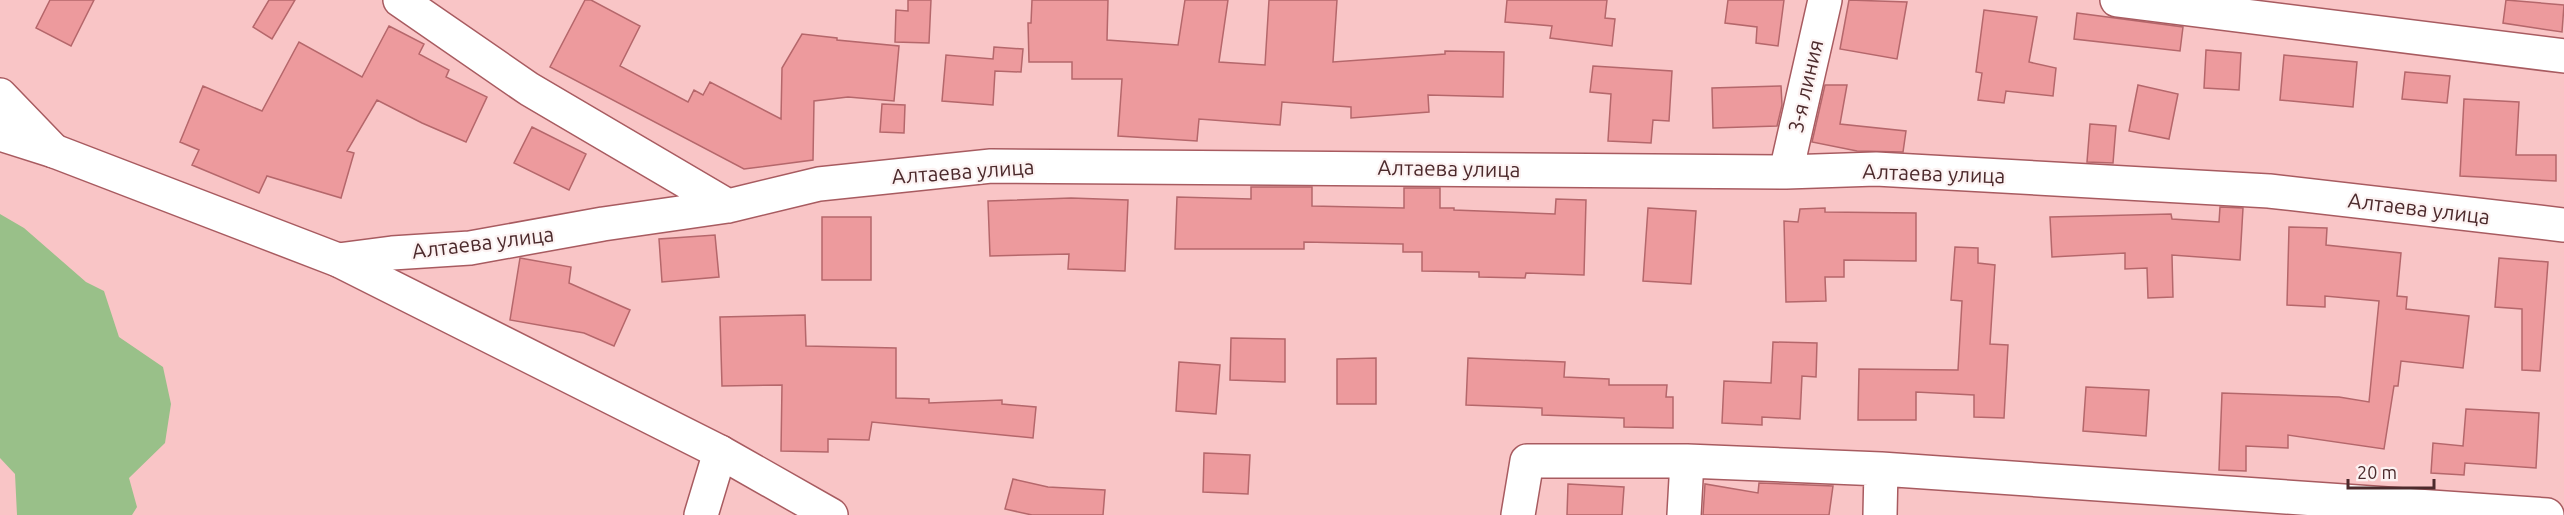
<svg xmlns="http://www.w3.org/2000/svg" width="2564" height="515" viewBox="0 0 2564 515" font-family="Ubuntu,sans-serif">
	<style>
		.water { fill: #99c089 }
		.building { fill: #ed9a9d; stroke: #b5676b; stroke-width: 1.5 }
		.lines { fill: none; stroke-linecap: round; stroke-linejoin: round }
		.minor-casing { stroke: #a85b60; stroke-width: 36 }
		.tertiary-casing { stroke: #a85b60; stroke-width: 36 }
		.minor { stroke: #fff; stroke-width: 33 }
		.tertiary { stroke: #fff; stroke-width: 33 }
		.labels { text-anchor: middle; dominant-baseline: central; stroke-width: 4.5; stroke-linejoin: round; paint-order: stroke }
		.street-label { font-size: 21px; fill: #4c2a2c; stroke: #fcf2f2 }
	</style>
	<rect width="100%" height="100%" fill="#f9c5c6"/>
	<path class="water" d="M0,214L24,228L86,282L104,291L119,337L163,367L171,404L165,443L129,478L137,507L132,515H17L15,474L0,458Z"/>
	<path class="building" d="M50,0H94L71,46L36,28Z
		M269,0H295L272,39L253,27Z
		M585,0H591L640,26L620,66L688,102L694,90L703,95L710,82L781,119L782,68L802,34L837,38V40L899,46L894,101L848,97L814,101L813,160L744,169L550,67Z
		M908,0H931L929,43L895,42L896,10L908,11Z
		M1032,0H1108L1107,40L1178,45L1185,0H1228L1219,62L1265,65L1269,0H1337L1333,62L1445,54V51L1504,52L1503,97L1428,95L1429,112L1351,118V107L1282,102L1280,125L1199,119L1197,141L1118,136L1122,79H1072V62H1029L1028,23H1031Z
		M1507,0H1607L1605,18L1615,19L1612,46L1550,38L1552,26L1505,22Z
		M1728,0H1784L1778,46L1756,43L1757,27L1725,23Z
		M1849,0L1907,2L1897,59L1840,49Z
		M2506,0L2564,5L2562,32L2503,23Z
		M1984,10L2037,17L2029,62L2056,68L2053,96L2006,91L2004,103L1978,100L1982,73L1976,72Z
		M2077,13L2183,27L2180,51L2074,39Z
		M389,26L424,44L419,54L449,70L446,77L487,97L466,142L422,123L377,100L347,151L354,153L341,198L267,176L259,193L192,165L199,150L180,142L203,86L262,111L299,42L362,77Z
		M994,47L1023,49L1021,72L995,71L993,105L942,101L946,55L993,59Z
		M2206,50L2241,53L2239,90L2204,88Z
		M2284,55L2357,62L2353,107L2280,100Z
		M1593,66L1672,71L1669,121L1653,120L1651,143L1608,141L1611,94L1590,92Z
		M2405,72L2450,76L2447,103L2402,99Z
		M1825,85H1847L1840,124L1906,131L1903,152L1857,151L1812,142Z
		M2138,85L2178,94L2169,139L2129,131Z
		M1781,86L1782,105L1777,126L1713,128L1712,88Z
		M2464,99L2519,102L2516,155H2556V181L2460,176Z
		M882,104L905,105L904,133L880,132Z
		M2090,124L2116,126L2113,163L2087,162Z
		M532,127L586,154L569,190L514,163Z
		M1251,187H1312V206L1404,208V188H1440V208H1454V210L1555,214L1556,199L1586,200L1584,275L1526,273L1525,278L1479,277V272L1422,271V252H1403V244L1304,242V249H1175L1177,197L1251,199Z
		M1071,198L1128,200L1125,271L1068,269L1069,254L990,256L988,201Z
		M2220,207L2243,208L2240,260L2172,255L2173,297L2148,298L2147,268L2125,269V253L2052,257L2050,217L2171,214L2172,219L2219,222Z
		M1648,208L1696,211L1691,284L1643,281Z
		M1825,208V212L1916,213V261L1844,260V277H1825L1826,301L1786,302L1784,221L1798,222L1800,209Z
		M822,217H871V280H822Z
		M2289,227L2327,228L2326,245L2401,253L2397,296L2407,297L2406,309L2469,316L2463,368L2401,361L2398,386H2394L2384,449L2288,435V448L2246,446V471L2219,470L2222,393L2339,397L2369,402L2379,301L2325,296V307L2287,305Z
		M715,235L719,277L662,282L659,239Z
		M1955,247L1978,248V263L1995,265L1990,344L2008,345L2004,418L1974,417V395L1916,392V420H1858L1859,369L1958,370L1962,301L1951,300Z
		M520,258L571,267L569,283L630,310L614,346L584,333L510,320Z
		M2499,258L2548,262L2540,371L2522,370V309L2495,307Z
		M805,315L806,346L896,348V398L929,399V403L1002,400V404L1036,407L1033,438L872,422L869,440L828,439V452L781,451L782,385L722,386L720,317Z
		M1231,338L1285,339V382L1230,380Z
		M1773,342L1817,343L1816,377L1802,376L1800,419L1762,417V425L1722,423L1724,381L1771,383Z
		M1376,358V404H1337V359Z
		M1468,358L1565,362L1564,377L1609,379V385H1667L1666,397H1673V428L1624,427V418L1542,415V408L1466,405Z
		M1179,362L1220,365L1216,414L1176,411Z
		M2086,387L2149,390L2146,436L2083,431Z
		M2466,409L2539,413L2536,468L2465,463L2464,475L2431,473L2433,443L2463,446Z
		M1204,453L1250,455L1248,494L1203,492Z
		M1013,479L1048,487L1105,490L1103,515H1032L1005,509Z
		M1759,483L1833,486L1829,515H1703L1705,484L1758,493Z
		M1568,484L1624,487L1622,515H1567Z"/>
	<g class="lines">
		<g class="minor-casing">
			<path id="minor" d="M400,0L529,89L728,206
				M2117,0L2564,56
				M0,95L54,151
				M1786,172L1825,0
				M338,260L392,253L470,248L603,224L728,206L819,184L991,166L1786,172L1876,169L2269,191L2564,225
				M1881,469L2547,515
				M701,515L720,452
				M1518,515L1527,461H1687
				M1684,515L1687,461L1881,469L1880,515"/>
		</g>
		<g class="tertiary-casing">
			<path id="tertiary" d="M0,134L54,151L338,260L720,452L831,515"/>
		</g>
		<use href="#minor" class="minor"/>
		<use href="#tertiary" class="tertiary"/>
	</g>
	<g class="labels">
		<g class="street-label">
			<text transform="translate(1805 86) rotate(-77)">3-я линия</text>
			<text transform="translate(1449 168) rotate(1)">Алтаева улица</text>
			<text transform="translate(963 171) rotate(-4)">Алтаева улица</text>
			<text transform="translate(1934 173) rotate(2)">Алтаева улица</text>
			<text transform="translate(2419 208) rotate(7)">Алтаева улица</text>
			<text transform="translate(483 242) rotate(-7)">Алтаева улица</text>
		</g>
	</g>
	<path d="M2348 479v9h86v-9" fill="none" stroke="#4c2a2c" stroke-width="3"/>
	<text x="2357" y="479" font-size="18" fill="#4c2a2c" stroke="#fcf2f2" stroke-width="4.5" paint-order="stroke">20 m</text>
</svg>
